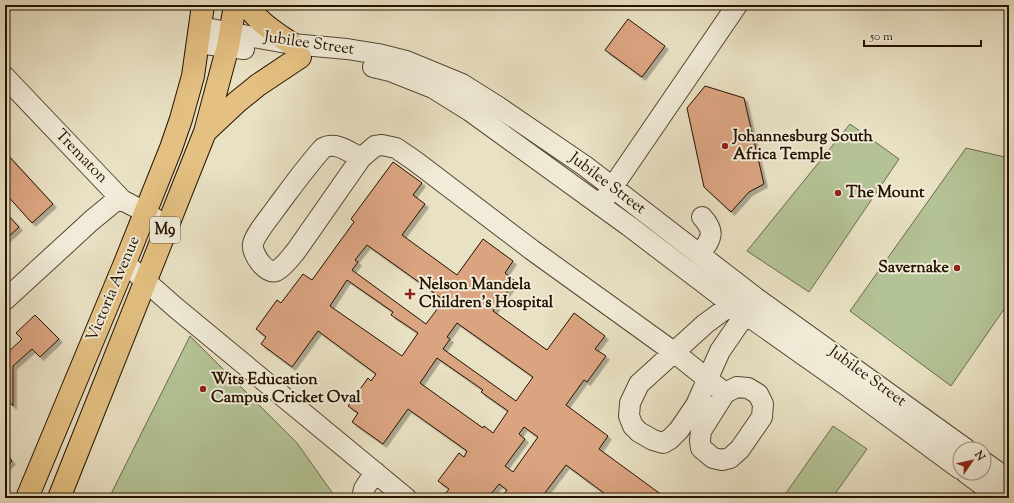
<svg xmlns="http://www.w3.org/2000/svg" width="1014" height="503" viewBox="0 0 1014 503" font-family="'Sorts Mill Goudy',serif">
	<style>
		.green { fill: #b4c396; stroke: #6c6a4b }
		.building { fill: #dba481; stroke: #251200; fill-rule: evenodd; filter: url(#shadow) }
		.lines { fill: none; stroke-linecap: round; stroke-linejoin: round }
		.minor-casing { stroke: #564631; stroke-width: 22 }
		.major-casing { stroke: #251200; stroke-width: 24 }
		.minor { stroke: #f1ecd9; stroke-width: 20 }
		.major { stroke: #e4c082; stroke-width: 22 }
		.poi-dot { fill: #8f2418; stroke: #f1ecd9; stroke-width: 1.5 }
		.labels { text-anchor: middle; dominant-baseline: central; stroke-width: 4; stroke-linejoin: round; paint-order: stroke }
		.shield { fill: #f1ecd9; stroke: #625341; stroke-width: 1 }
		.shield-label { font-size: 15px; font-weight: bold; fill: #251200 }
		.street-label { font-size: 16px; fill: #251200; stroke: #f1ecd9 }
		.poi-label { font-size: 16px; font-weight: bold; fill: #251200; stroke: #f1ecd9; text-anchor: start }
	</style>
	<defs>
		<filter id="shadow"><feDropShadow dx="3.5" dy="3.5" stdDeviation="0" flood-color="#0004"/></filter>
	</defs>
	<rect width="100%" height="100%" fill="#e9e1c4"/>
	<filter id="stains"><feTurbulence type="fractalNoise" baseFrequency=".005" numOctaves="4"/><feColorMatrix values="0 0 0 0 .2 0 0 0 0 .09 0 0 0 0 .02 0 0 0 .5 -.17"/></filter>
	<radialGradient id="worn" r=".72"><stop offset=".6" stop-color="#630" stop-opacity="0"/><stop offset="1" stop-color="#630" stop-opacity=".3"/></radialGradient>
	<path class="green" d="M850,124L899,159L809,292L747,251Z
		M966,148L1009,158V302L951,386L850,311Z
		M190,336L297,443L336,498H109Z
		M833,426L867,449L832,498H787L784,496Z"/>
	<path class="building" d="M628,19L665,46L642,77L605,50Z
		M705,86L744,98L764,184L749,192L731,212L704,187L687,108Z
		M5,152L53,204L32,223L5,193Z
		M393,162L422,183L413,195L425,204L402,235L457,275L483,239L513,261L505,273L515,281L493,311L547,350L574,313L605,336L595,349L606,356L587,382L584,380L566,405L608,436L599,449L666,498H606L608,496L566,465L541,498H506L503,495L507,490L499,484L488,498H442L449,489L438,481L459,453L464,457L467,451L408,409L383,444L352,422L358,413L348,406L368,378L371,381L376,374L318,331L292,367L261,344L266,337L256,329L277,300L281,303L303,274L312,280L354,222L351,219ZM367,245L444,300L426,324L352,270L358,262L355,260ZM347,280L393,312L391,315L418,333L402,356L330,306ZM457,323L533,377L516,401L443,349L450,339L447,337ZM437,358L483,390L481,392L508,411L493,433L484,426L483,428L420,383ZM524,427L538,437L513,472L505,466L525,439L519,434Z
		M5,212L19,227L5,240Z
		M35,315L59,339L40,357L32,349L13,366V406L5,397V355L22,339L16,333Z
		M5,453L12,461L5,468Z"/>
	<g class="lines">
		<g class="minor-casing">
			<path id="minor" d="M200,27L292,44L347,49L378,54L406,61L462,84L497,106L585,166L756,298L966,449
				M197,43L244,49
				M373,67L390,71L433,88L470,111L629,226L734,306L846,385L960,469
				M5,77L122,200L145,212L166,226
				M361,158C349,152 336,141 323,148C306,167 291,188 276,208C270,217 255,234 253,244C251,253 266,275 276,271C284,267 290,258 296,251L361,158L375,146L382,145L396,148L415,161L532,250L675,353L725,393
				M605,198L737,5
				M700,254C710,240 717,233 702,217
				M125,263L176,308L406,498
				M742,297L734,306L724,310L705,324L639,384L630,403L629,416L633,426L639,432L653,440L663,443L670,439L679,430L696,405L720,351L753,303
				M5,300L91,221L114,202L122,200
				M737,387L748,388L758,394L763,404L762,417L740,449L730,458L722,460L713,458L701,448L700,441L701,431L725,393Z
				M984,462L1009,480
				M966,473L1000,498
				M362,498L364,489L375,472"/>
		</g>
		<g class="major-casing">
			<path id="major" d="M247,5C258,22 276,33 292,44
				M205,132L237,102L258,85L300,57
				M27,498L125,263L171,148L181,119L193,76L203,5
				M59,498L205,132L228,46L235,5"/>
		</g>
		<use href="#minor" class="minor"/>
		<use href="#major" class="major"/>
	</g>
	<g class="poi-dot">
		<circle cx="725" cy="146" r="4"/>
		<circle cx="838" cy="193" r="4"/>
		<circle cx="957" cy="268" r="4"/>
		<path d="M408 288h4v4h4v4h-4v4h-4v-4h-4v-4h4z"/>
		<circle cx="203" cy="389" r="4"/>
	</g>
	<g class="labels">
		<rect class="shield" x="150" y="217" width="30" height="26" rx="3"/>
		<g class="shield-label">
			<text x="165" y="230">M9</text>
		</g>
		<g class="street-label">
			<text transform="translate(309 44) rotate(8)">Jubilee Street</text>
			<text transform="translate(81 157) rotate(46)">Trematon</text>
			<text transform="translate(607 184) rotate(37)">Jubilee Street</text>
			<text transform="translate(114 289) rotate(-67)">Victoria Avenue</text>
			<text transform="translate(867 377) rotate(36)">Jubilee Street</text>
		</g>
		<g class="poi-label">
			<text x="733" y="137">Johannesburg South<tspan x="733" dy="18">Africa Temple</tspan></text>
			<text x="846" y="193">The Mount</text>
			<text x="949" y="268" text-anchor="end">Savernake</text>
			<text x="419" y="285">Nelson Mandela<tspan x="419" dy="18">Children's Hospital</tspan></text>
			<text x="211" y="380">Wits Education<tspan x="211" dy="18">Campus Cricket Oval</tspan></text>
		</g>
	</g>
	<rect width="1014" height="503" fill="none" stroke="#e9e1c4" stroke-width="20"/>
	<rect x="6" y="6" width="1002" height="491" fill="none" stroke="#251200" stroke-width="2"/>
	<rect x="10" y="10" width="994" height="483" fill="none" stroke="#251200"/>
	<g transform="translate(972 461) rotate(56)"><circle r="19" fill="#f1ecd9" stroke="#9f9582"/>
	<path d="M0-3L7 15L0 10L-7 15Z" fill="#8f2418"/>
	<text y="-6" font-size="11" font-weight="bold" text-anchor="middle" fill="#251200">N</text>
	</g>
	<path d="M864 40v6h117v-6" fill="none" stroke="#251200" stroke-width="2"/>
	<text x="870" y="40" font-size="12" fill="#251200" stroke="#f1ecd9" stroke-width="3" paint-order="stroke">50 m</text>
	<rect width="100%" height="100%" filter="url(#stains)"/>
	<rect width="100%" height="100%" fill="url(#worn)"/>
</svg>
